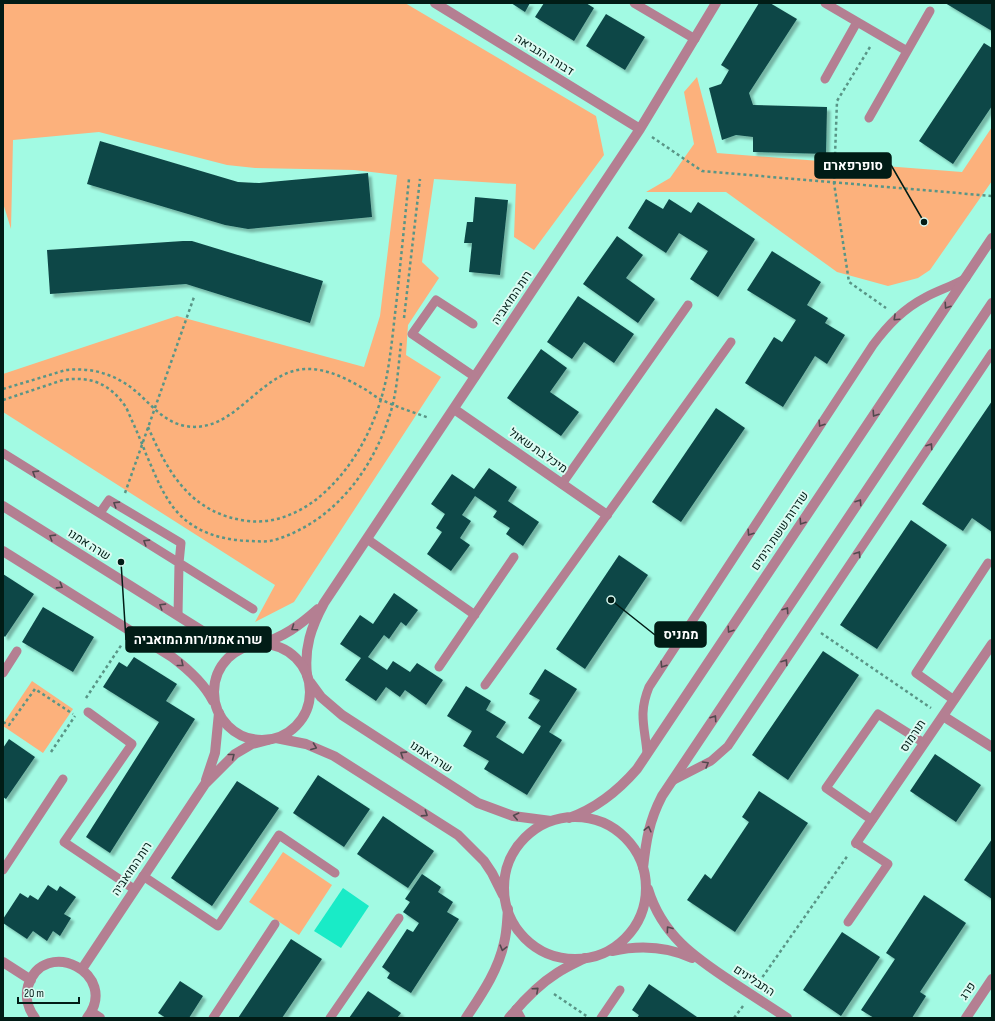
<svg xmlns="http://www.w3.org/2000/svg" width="995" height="1021" viewBox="0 0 995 1021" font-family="'Sofia Sans Condensed',Heebo,sans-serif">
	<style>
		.green { fill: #fcb17c }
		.water { fill: #19ebc7 }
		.building { fill: #114747; filter: url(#shadow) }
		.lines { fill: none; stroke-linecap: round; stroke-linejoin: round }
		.path { stroke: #599586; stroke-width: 2.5; stroke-dasharray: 3 3; stroke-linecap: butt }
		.service { stroke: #b47f92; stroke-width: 9 }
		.minor { stroke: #b47f92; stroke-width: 10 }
		.tertiary { stroke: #b47f92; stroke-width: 10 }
		.oneway { stroke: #52494e }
		.labels { text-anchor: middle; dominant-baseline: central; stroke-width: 4; stroke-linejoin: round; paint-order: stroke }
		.street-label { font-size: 12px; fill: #011c16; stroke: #dbfbf2 }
		.leader { fill: none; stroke: #011c16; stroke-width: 1.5 }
		.callout-dot { fill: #011c16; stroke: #dbfbf2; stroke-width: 1.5 }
		.callout { fill: #011c16; stroke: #011c16; stroke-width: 1.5 }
		.callout-label { font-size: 13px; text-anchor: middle; font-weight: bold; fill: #fff }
	</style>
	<defs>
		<filter id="shadow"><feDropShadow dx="3.5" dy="3.5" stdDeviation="1" flood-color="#0004"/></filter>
	</defs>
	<rect width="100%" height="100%" fill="#a2fae3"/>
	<path class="green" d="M3,3H405L596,116L604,155L534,250L514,237L516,184L434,179L422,262L439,278L408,325L406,355L441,377L294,602L255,622L275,585L3,412V374L177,316L364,367L380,316L397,175L354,170L255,168L227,165L99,132L13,140L11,229L3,203Z
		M697,77L717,153L962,172L992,127V181L930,270L918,278L888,286L837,272L726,192H646L670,178L694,144L684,92Z
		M32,681L73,709L43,753L3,726V724Z
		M283,852L332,885L299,935L249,902Z"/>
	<path class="water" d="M343,888L369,906L341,948L314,931Z"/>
	<path class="building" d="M511,3H530L525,12Z
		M544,3H586L594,8L574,41L535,17Z
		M759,3H770L797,19L749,93L753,105L827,107L826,154L753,152V137L736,135L722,140L709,88L721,84L729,70L721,65Z
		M945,3H992V31Z
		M606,14L645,37L625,70L586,46Z
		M984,43L992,48V106L953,164L919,141Z
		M100,141L238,182L259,183L368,173L372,217L248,229L225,225L87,184Z
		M475,197L508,200L500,275L469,272L472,243H464L467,222H473Z
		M646,199L663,209L669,199L691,213L698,202L755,239L718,297L690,279L708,251L679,233L666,253L628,228Z
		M617,236L643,255L626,278L655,299L638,323L583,284Z
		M183,241H192L323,281L310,323L186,284L50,294L47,250Z
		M772,251L821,282L807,305L828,318L825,323L845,335L827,364L815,356L783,407L745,383L774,337L782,342L796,320L747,290Z
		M578,296L634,334L614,363L584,342L572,359L547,342Z
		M541,349L567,368L550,392L579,412L561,436L507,398Z
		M992,401V532L972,518L963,531L922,504Z
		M716,408L745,428L681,522L652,502Z
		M489,468L517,487L508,501L539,522L523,546L506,534L510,528L493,517L497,511L475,496L462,515L471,521L460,538L470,545L451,571L427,554L442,532L436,528L445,514L431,504L452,474L474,489Z
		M911,520L947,545L877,649L840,625Z
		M619,555L648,575L585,669L556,649Z
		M3,574L34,594L5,637L3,635Z
		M394,593L418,610L406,626L401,622L389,639L384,635L368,657L387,670L393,661L410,672L417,663L443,680L426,705L405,690L400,697L386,687L376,701L345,680L361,658L340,644L360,615L373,624Z
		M43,607L94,637L73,672L22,642Z
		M823,651L859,675L788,780L752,755Z
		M134,657L177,684L166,701L195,719L110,853L86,837L159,722L103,687L119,662L127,667Z
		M545,669L577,689L549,732L562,740L527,795L484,769L489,761L463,746L472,731L447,716L466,686L491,701L486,710L506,722L496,737L523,754L541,726L528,718L540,700L529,694Z
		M9,739L35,757L6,799L3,797V748Z
		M935,754L981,785L956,822L910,791Z
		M318,775L370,809L344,847L293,813Z
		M237,781L279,808L212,906L171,878Z
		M759,791L808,823L735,932L687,900L705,874L711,879L749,822L742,817Z
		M383,816L434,851L408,888L357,854Z
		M992,839V899L964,880Z
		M422,874L441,887L438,892L453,902L447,912L459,919L411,993L387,978L390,973L382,967L407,929L413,932L419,923L403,912L410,902L405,899Z
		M48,885L57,891L60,886L76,897L64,914L71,918L60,936L53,931L47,941L33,931L27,939L3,923V919L20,893L28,898L30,895L38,900Z
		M924,895L966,923L920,992L926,996L912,1018H874L861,1010L895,959L886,953Z
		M842,932L880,957L841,1016L803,990Z
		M291,939L322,959L282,1018H238Z
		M180,981L203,996L189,1018H166L158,1013Z
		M649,984L697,1017L696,1018H637L639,1015L632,1010Z
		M368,991L401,1013L397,1018H349Z"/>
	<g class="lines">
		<path class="path" d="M870,47L837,101L834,183L849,282L886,308
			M652,137L702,171L992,196
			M404,318L420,179
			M3,389L66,370C93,367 118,375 139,394C153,407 165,422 185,426C235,435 258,372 305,369C328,368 349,380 368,391C372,394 376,397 380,399C396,407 413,412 429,418
			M3,400L63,380C91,376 109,383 126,407C133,423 140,438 146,454C156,476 164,500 182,517C200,534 225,540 249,541C256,541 263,542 270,541C280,539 292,534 301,529C343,507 373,465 388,420C397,396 398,369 401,343
			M148,427C169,475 192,514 248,521C273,524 298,514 318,498C356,467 380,418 388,369C392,345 394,321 397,297C401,258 405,218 409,179
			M125,493L194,297
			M821,633L931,708
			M86,698L122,644
			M3,722L9,725L35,689L73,714
			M51,752L75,716
			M759,982L848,855
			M554,994L588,1017
			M734,1018L743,1006"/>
		<path class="service" d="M634,3L695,39
			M825,3L907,51
			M825,79L857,22
			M869,118L930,11
			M473,324L436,300L412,334L475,377
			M3,453L253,609
			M562,484L688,305
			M100,513L109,500L181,543L179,563L178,615
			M367,539L475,615
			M439,667L514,557
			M3,673L17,651
			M485,685L731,342
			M954,700L916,673L988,563
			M88,712L132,744L64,842L134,889
			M647,753C645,727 638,714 649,687L873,345C888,325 903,309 926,297C939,290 953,286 966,278
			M672,781L711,761L728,746L992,353
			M872,820L826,788L878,714L924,743
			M3,870L63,779
			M143,876L218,926L279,835L335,873
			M848,922L888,864L856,843
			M516,1009L521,1018
			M213,1018L275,924
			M330,1018L399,918
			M601,1018L620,990"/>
		<path class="minor" d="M435,3L640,129
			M454,409L607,515
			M259,644C283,638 300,625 318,609
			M307,675C304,648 311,627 324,603L640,129L716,3
			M943,716L992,747
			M206,780L215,753L219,713
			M856,843L992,644
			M3,962L31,980
			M82,969L205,784L235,754L252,744L268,740
			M91,1012L100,1018
			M35,1018C28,1009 25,997 28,986C44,935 121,974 87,1018
			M466,1018C481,995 498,971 504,943C507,932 507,921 508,909
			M509,1018C523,1001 538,985 557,973C566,967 575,963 585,958
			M966,1018L992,979"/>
		<path class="tertiary" d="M3,506L204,632L221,638L248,646
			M3,551L172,657C188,669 204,683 213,701
			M214 692a48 48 0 1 1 96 0a48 48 0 1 1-96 0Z
			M310,682L321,697L342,715L478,803L513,816L551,821
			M276,738L306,744L334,756L458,835L484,861L492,873L503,895
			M504 888a71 71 0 1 1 142 0a71 71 0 1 1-142 0Z
			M569,818C597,808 618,791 637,769L992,238
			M643,868C646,841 649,821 662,796L992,303
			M648,889C662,935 694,957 732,982C750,994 769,1006 787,1018
			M612,951C640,945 666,946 692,958"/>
	</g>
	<defs><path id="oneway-chevron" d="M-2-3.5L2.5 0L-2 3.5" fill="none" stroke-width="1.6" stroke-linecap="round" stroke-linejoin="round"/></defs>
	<g class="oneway">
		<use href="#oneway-chevron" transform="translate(947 306) rotate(124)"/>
		<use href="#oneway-chevron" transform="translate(896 318) rotate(137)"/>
		<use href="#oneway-chevron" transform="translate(875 414) rotate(124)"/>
		<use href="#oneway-chevron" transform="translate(821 424) rotate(123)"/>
		<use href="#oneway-chevron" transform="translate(930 446) rotate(-56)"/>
		<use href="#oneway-chevron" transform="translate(35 473) rotate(-148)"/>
		<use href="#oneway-chevron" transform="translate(859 502) rotate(-56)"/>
		<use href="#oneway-chevron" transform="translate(116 504) rotate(-148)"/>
		<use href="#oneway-chevron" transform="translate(802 522) rotate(124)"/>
		<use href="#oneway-chevron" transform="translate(750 533) rotate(123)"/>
		<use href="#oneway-chevron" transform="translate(52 537) rotate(-148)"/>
		<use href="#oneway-chevron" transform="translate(146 542) rotate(-148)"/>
		<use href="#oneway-chevron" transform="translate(858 554) rotate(-56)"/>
		<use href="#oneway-chevron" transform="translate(60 586) rotate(32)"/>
		<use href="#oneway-chevron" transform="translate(162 606) rotate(-148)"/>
		<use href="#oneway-chevron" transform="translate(786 610) rotate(-56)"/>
		<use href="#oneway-chevron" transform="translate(294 628) rotate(145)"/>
		<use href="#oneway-chevron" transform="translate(730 630) rotate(124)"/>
		<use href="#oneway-chevron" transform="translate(785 662) rotate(-56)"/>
		<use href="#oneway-chevron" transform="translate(181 664) rotate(39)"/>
		<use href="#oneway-chevron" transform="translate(663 665) rotate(123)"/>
		<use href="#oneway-chevron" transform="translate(714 718) rotate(-56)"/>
		<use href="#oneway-chevron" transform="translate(314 747) rotate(21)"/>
		<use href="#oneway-chevron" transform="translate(403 754) rotate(-147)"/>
		<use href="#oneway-chevron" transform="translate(232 756) rotate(-38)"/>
		<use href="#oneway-chevron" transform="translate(706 764) rotate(-30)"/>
		<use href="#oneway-chevron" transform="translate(425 814) rotate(33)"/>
		<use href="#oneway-chevron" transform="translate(516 816) rotate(-167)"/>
		<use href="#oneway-chevron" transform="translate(648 829) rotate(-76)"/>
		<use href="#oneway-chevron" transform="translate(669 929) rotate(-126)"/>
		<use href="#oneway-chevron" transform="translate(503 948) rotate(105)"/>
		<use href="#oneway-chevron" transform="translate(536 990) rotate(-42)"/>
	</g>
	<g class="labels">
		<g class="street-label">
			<text transform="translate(544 55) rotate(32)">דבורה הנביאה</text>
			<text transform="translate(512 298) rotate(-56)">רות המואביה</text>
			<text transform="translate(538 451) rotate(35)">מיכל בת שאול</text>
			<text transform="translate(780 531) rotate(-56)">שדרות ששת הימים</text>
			<text transform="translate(89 545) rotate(32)">שרה אמנו</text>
			<text transform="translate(913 736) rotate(-56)">תורמוס</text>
			<text transform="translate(431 757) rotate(33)">שרה אמנו</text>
			<text transform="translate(132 869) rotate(-56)">רות המואביה</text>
			<text transform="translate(754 981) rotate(33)">התבלינים</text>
			<text transform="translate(968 991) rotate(-56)">פרג</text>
		</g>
	</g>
	<path class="leader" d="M924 222L891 165M611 600L655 635M121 562L126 640"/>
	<g class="callout-dot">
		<circle cx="924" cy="222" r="4"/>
		<circle cx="611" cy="600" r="4"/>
		<circle cx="121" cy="562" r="4"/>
	</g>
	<g class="callout">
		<rect x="815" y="153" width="76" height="25" rx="4"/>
		<rect x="655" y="622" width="51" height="25" rx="4"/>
		<rect x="126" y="627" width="145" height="25" rx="4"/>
	</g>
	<g class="callout-label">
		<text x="853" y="170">סופרפארם</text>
		<text x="681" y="639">ממניס</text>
		<text x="198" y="644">שרה אמנו/רות המואביה</text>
	</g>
	<rect width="995" height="1021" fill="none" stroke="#011c16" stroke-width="8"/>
	<path d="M18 997v6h61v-6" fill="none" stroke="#011c16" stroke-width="2"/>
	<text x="24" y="997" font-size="12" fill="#011c16" stroke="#dbfbf2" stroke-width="3" paint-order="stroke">20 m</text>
</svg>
